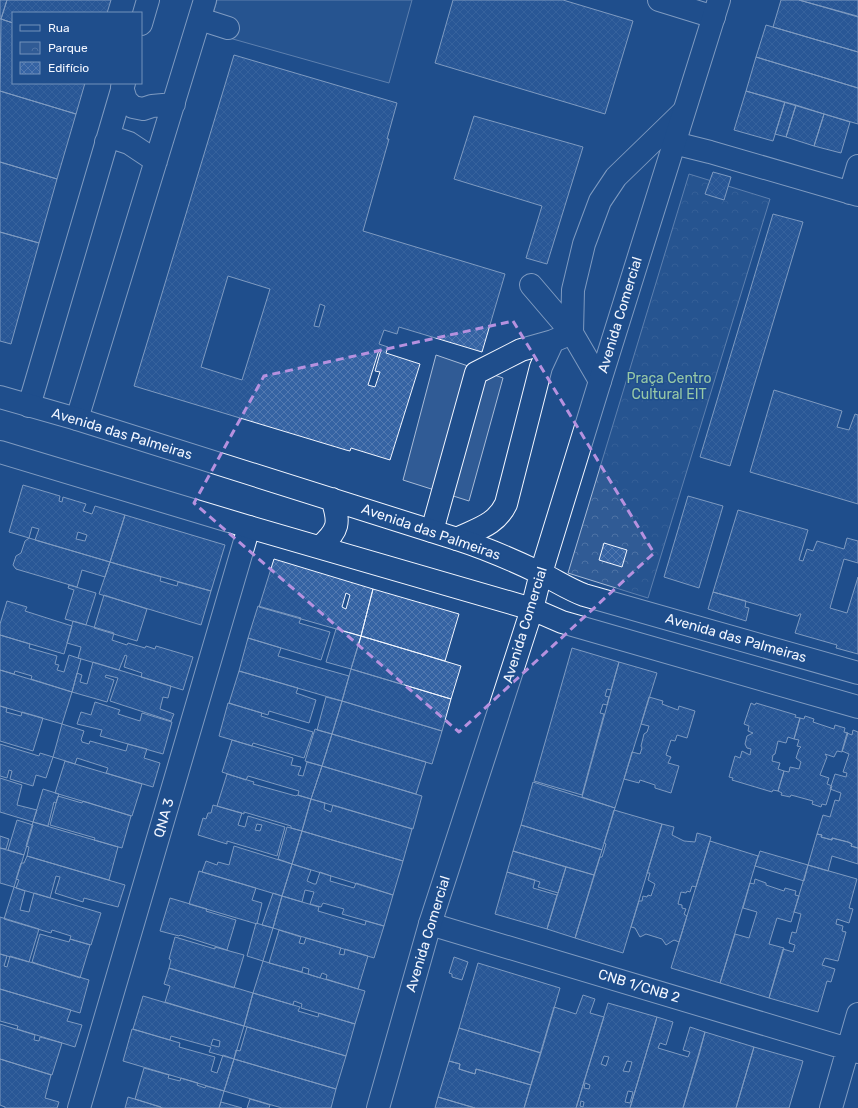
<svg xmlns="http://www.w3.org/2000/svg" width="858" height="1108" viewBox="0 0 858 1108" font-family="Rubik,sans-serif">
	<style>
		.park { fill: url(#park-crowns); stroke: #a8bbd7 }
		.built { fill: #305b95; stroke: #a8bbd7 }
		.building { fill: url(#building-cross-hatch); stroke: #f2f6ff; fill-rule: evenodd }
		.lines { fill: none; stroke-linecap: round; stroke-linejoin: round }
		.minor-casing { stroke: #f2f6ff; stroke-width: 24 }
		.major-casing { stroke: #f2f6ff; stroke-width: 24 }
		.minor { stroke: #1f4e8c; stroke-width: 22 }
		.major { stroke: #1f4e8c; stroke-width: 22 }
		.marked { fill: none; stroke: #b691df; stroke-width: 3; stroke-dasharray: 8 5; stroke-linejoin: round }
		.labels { text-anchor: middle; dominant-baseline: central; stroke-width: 3; stroke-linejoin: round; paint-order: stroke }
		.street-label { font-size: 14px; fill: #f2f6ff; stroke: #1f4e8c }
		.park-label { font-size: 14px; fill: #97c8a6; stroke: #1f4e8c }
	</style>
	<defs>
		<pattern id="park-crowns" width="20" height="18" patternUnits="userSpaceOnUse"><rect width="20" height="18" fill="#305b95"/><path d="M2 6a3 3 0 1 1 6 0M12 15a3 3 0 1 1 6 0" fill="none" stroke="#4e73a5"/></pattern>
		<pattern id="building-cross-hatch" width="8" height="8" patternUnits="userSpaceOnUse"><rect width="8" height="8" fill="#3563a3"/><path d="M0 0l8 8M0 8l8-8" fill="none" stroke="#537ab1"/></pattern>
	</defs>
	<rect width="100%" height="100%" fill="#1f4e8c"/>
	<path class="park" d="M689,174L770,199L648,598L568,573Z"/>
	<path class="built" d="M217,0H412L389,83L208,32Z
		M436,355L503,378L469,501L403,480Z"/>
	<path class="building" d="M0,0H7L1,19H0Z
		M7,0H111L107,13H13V23L1,19Z
		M453,0H563L633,21L605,114L435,63Z
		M781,0H799L858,17V52L773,27Z
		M799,0H858V17L857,16Z
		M1,19L13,23V83H85L76,114L0,91Z
		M766,25L858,52V88L756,57Z
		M234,55L397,103L387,139H389L363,231L505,274L482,352L399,327L397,334L384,330L379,344L388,347L386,353L420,364L390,460L351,448L350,451L346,450L134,386ZM228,276L270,289L242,380L201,367ZM320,304L325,306L319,327L314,326ZM379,350H381L375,371L380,372L375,387L368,385Z
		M756,57L858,88V124L746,91Z
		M0,91L76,114L57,179L0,162Z
		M746,91L785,102L773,141L734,130Z
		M785,102L796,105L786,137L775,134Z
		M796,105L824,114L814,146L786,137Z
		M824,114L850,122L841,153L814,146Z
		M474,116L583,147L547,264L526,258L542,206L454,179Z
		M0,162L57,179L39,243L0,232Z
		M713,172L731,177L724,200L705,194Z
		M773,214L803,222L730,466L700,457Z
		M0,232L39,243L11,344L0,341Z
		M774,390L842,411L837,427L849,430L855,414L858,415V504L750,472Z
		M23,485L60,496L59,501L62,502L63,497L86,504L83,511L92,514L95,506L125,515L110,562L35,540L39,529L32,527L29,538L9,532ZM78,532L87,535L85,541L76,539Z
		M688,496L723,506L699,588L664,577Z
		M738,510L808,530L799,560L803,561L807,549L813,551L817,541L844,549L847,538L858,541V563L844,559L830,608L847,613L858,577V654L836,648L837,645L795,633L801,614H799L798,616H797L713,592Z
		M125,515L225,545L211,591L110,562Z
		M29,538L110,562L105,577L82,570L77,587L16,569L13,565L16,556L21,553L25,541Z
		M604,543L627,550L622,567L599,560Z
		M274,559L373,589L361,636L259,607ZM346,593L350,595L346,609L342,607Z
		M110,562L161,577L160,581L177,586L178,582L211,591L201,625L99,594Z
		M69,585L96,593L86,625L65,619L74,590L68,588Z
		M373,589L459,614L445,661L361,636Z
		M713,592L746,601L745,607L749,608L746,621L708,609Z
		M104,595L147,609L137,641L94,628Z
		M7,601L27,607L25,611L72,626L64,654L0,635V624Z
		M258,606L301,618L299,623L330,632L321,660L248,638Z
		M73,621L114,633L112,640L127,645L128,643L145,648L146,646L155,649L156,646L193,657L183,690L141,677L142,673L124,667L127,656L125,655L119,670L78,658L81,647L67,643Z
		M336,629L361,636L351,669L326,662Z
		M0,635L30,644L29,648L57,656L55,664L59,665L57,670L64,672L69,655L81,659L72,692L31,679L32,676L15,671L14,674L0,670Z
		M361,636L461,666L451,699L351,669Z
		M248,638L281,648L278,656L349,676L342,701L239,671Z
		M572,648L619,662L611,690L607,689L605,696L609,697L607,705L603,704L600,713L604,714L582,795L534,781Z
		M93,662L171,686L168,698L163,697L160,709L174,714L171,721L110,701L118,678L106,675L105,677L114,680L107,702L72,692L77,673L82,675L80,682L87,684Z
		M619,662L657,673L615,808L582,797Z
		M351,669L451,699L442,731L342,701Z
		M0,670L72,692L62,724L0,706Z
		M239,671L298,688L296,693L316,700L309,723L269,711L268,715L229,703Z
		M326,697L342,701L332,734L317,730Z
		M649,697L663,701L662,704L678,710L679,706L695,711L687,738L677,735L675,741L671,740L666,755L671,757L668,763L679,766L671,793L655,788V785L640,780L639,783L624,779L632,752L640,754L642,748L641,746L644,734L647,732L649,726L641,724Z
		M342,701L442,731L432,764L332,734Z
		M95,702L120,710L118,714L140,721L142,713L172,722L163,754L100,736L102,730L77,724L81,712L91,715Z
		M228,703L262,713L261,716L313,732L304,758L253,743L252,746L219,736Z
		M751,703L755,705L756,703L796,715L795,717L800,718L794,739L788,737L786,743L778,741L775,754L773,755L772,761L780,763L778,769L784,771L778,791L773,790L772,792L732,780L733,778L729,777L735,756L740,758L742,751L750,755L751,749L747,748L745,744L747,736L753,733L748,731L749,726L744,724Z
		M0,706L7,708L6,712L21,716L22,712L43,718L33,751L0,741Z
		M805,716L814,719L813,722L834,729L835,725L845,728L844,732L848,733L842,752L837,751L834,757L825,754L827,757L820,775L829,778L827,784L832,786L826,805L822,804L821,807L812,804L813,801L791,795L790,797L781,795L782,793L778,791L784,771L789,772L790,767L799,769L801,762L796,758L799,749L801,747L797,746L799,740L794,739L800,718L804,719Z
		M62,724L84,731L81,740L82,741V742L89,744L90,741L126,751L128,744L147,749L144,758L160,763L153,787L106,773L108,768L77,758L75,764L53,757Z
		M315,729L332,734L322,766L305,761Z
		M853,730L858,732V848L851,846L852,844L848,842L832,838V840L821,837L822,835L817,834L823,815L830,817L835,800L839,801L841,793L830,789L835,774L846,777L847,773L843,772L849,754L842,751L847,733L852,735Z
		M332,734L426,762L416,794L322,766Z
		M232,740L293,758L291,765L301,767L298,775L303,776L307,762L322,766L311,799L298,795L299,791L248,776L246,780L222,772Z
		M0,744L39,756L40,753L53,757L46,778L36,775L33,786L10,779L12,771L9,770L7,778L0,776Z
		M65,761L142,784L132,816L55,793Z
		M322,766L422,796L413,829L311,799Z
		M227,774L254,782L253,784L296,796L297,795L311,799L302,831L291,828V826L244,812V814L217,806Z
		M0,778L22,785L17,805L37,810L33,822L0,812Z
		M533,782L615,808L602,850L521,825Z
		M43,789L59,794L56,803L54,802L48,826L33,822Z
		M58,796L82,803L83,801L131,816L122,848L94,840L95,838L50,825Z
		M311,799L325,803L324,809L331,812L333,805L412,829L403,861L302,831Z
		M213,805L242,813L238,825L245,827L248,816L285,827L277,856L227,841V844L198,835L203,818L206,819L208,813H211ZM257,824L262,825L260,831L255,830Z
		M614,810L662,824L623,953L575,938L600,857H602L606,844L604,843Z
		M17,820L33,825L24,855L8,850Z
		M33,822L118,847L109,880L27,856L29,847L26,846Z
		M662,824L674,827L672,835L684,841L695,842L697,833L711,837L696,887L692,886L690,892L687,891L686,893L681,892L678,904L682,905V908L686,909L684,914L687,916L679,942L674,940L666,945L662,939L646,934L640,937L635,928L631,927L639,901H642L643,896L647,897L648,895L651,896L655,884L648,880L650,873H647Z
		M521,825L602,850L594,875L513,851Z
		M287,827L302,831L292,864L278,859Z
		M302,831L403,861L393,895L292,864Z
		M817,834L822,835L821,837L832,840V838L848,842L852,844L851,846L858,848V864L832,856L828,871L808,865Z
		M0,836L9,839L6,849L0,848Z
		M710,841L758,856L720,983L671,968Z
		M234,846L292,864L282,896L202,872L206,861L217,865L218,862L229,865Z
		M0,848L24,855L14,887L0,883Z
		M513,851L566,867L558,893L538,887L540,882L507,872Z
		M760,851L808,865L804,881L755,866Z
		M27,856L125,885L118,907L84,898L83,902L55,893L60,877L56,876L50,898L16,888L19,880L16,879L21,863H24Z
		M292,864L311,870L307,881L314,884H316L320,872L331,876L330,881L354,888L356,883L393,895L384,926L342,914L344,909L323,903L321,907L310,904L314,892L305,890L302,902L282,896Z
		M808,865L857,879L849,908L853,909L849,923L837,919L836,924L843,926L842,931L846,932L838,961L825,958L822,965L835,969L831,982L827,981L818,1012L769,998L783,949L793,952L795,945L789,943L792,932L796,933L801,914L794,912Z
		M566,867L594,875L575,938L547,929Z
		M199,871L256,888L252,900L262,903L257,924L189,904Z
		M507,872L535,880L533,888L557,895L547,929L495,914Z
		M755,879L766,883V885L784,891L785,888L796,891L795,895L799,896L791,922L777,918L769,944L784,948L769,998L720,983L735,934L749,938L757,912L743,908L750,883L754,884Z
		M14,887L25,891L20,910L29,912L34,893L101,913L91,945L70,939L71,936L52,930L51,933L4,919Z
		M273,893L282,896L273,928L262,925Z
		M282,896L319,907L318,911L365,925L366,921L384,926L374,958L273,928Z
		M170,898L207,909L206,911L236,920L227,950L180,935L179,936L160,931Z
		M0,917L39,929L29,962L0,954Z
		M256,923L273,928L263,961L247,956Z
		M279,930L301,937L299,943L304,944L306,938L341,948L339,954L344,955L345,949L368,956L358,989L326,979L327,975L322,973L320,978L308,974L309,969L303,967L302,972L269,963Z
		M40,934L69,942L70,939L90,945L80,978L32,962Z
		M175,937L215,949V947L244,955L234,988L169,968L171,960L169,959Z
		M0,954L7,956L4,966L7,967L10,956L89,980L80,1013L0,989Z
		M454,957L468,962L462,980L452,977V974L449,973Z
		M263,961L365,991L355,1024L301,1008L302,1004L294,1001L293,1005L253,993Z
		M478,963L560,988L541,1053L459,1028Z
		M169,968L253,993L244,1026L165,1002L170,986L164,984Z
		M0,989L71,1010L67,1021L82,1025L75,1047L17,1029L18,1026L0,1021Z
		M253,993L300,1007L298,1011L318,1017L319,1013L355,1024L346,1056L244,1026Z
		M583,995L595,999L590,1013L604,1017L576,1108H524L554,1007L576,1014Z
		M143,996L244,1026L234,1059L209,1052L211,1047L171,1036L170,1040L133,1029ZM213,1039L220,1041L219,1047L211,1045Z
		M608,1003L657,1017L630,1108H576ZM604,1056L609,1057L606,1066L601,1064ZM627,1061L632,1062L629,1072L623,1071ZM585,1083L590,1085L589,1089L584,1088ZM628,1091L633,1092L630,1103L625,1102ZM581,1101L584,1102L583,1107L580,1106Z
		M657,1017L673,1022L666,1045L660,1043L658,1048L688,1057L690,1052L683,1050L690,1027L705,1032L699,1055L683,1108H630Z
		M0,1024L35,1035L34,1040L39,1041L40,1037L62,1043L52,1075L0,1059Z
		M247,1027L346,1056L336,1089L234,1059L236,1050L240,1051Z
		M459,1028L541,1053L531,1085L476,1069L475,1074L459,1069L460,1064L449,1061Z
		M132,1029L180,1043L179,1047L215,1057L211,1071L217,1073L223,1055L234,1059L224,1091L123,1061Z
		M705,1032L754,1047L736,1108H683Z
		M754,1047L803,1061L789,1108H736Z
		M0,1059L51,1075L45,1098L59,1102L57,1108H5V1107L0,1105Z
		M234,1059L336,1089L331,1108H282L224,1091Z
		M449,1061L460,1064L459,1069L475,1074L476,1069L531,1085L524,1108H475L438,1097Z
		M144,1068L169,1075L168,1078L180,1081L181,1078L198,1083L197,1085L205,1088L206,1086L224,1091L219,1108H163L135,1099Z
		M128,1097L161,1107V1108H125Z
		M438,1097L475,1108H435Z
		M250,1099L270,1105L269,1108H247Z
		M221,1102L242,1108H219Z"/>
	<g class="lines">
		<g class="minor-casing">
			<path id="minor" d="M659,0L714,17
				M200,19L228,28
				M141,24L148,0
				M122,87L126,100L133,107L143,109L152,106L174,104
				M106,142L114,138L129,143L156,161
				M674,143L710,152L858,195
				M850,193L858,166
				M600,381L572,333L573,290L584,244L600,201L616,177L683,112
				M29,406L124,83
				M77,419L205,0
				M432,531L476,373L521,350L553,341
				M457,539C477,529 496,525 506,504L541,367L553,341L572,333L531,285
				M430,924L858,1052
				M79,1108L249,527
				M831,1108L858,1014"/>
		</g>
		<g class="major-casing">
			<path id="major" d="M0,397L77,419L457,539C485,548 513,560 540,573C555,580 568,589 584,595L858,673
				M0,452L249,527L532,609L562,622L858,707
				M320,547C339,530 340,523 332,499
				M378,1108L430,924L532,609L541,573L600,381L719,0"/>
		</g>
		<use href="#minor" class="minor"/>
		<use href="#major" class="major"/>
	</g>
	<path d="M0 0H858V1108H0ZM513,321L654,553L459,732L194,503L264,376Z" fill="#1f4e8c" fill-opacity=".55" fill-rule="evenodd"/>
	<path class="marked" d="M513,321L654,553L459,732L194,503L264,376Z"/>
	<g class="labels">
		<g class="street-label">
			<text transform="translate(620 315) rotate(-73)">Avenida Comercial</text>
			<text transform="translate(122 434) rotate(17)">Avenida das Palmeiras</text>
			<text transform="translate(431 532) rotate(19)">Avenida das Palmeiras</text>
			<text transform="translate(525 625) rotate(-73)">Avenida Comercial</text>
			<text transform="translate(736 638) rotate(16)">Avenida das Palmeiras</text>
			<text transform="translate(164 818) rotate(-74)">QNA 3</text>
			<text transform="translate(428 934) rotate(-73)">Avenida Comercial</text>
			<text transform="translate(639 986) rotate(17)">CNB 1/CNB 2</text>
		</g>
		<g class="park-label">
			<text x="669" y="378">Praça Centro<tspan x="669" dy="16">Cultural EIT</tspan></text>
		</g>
	</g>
	<rect x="12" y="12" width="130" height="72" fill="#1f4e8c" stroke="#7391ba"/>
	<rect x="20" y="25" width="20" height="6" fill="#1f4e8c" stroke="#7391ba"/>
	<text x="48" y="32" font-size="12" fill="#f2f6ff">Rua</text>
	<rect x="20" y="42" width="20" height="12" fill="url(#park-crowns)" stroke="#7391ba"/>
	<text x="48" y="52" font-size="12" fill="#f2f6ff">Parque</text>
	<rect x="20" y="62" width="20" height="12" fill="url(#building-cross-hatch)" stroke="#7391ba"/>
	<text x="48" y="72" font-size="12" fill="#f2f6ff">Edifício</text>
</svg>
